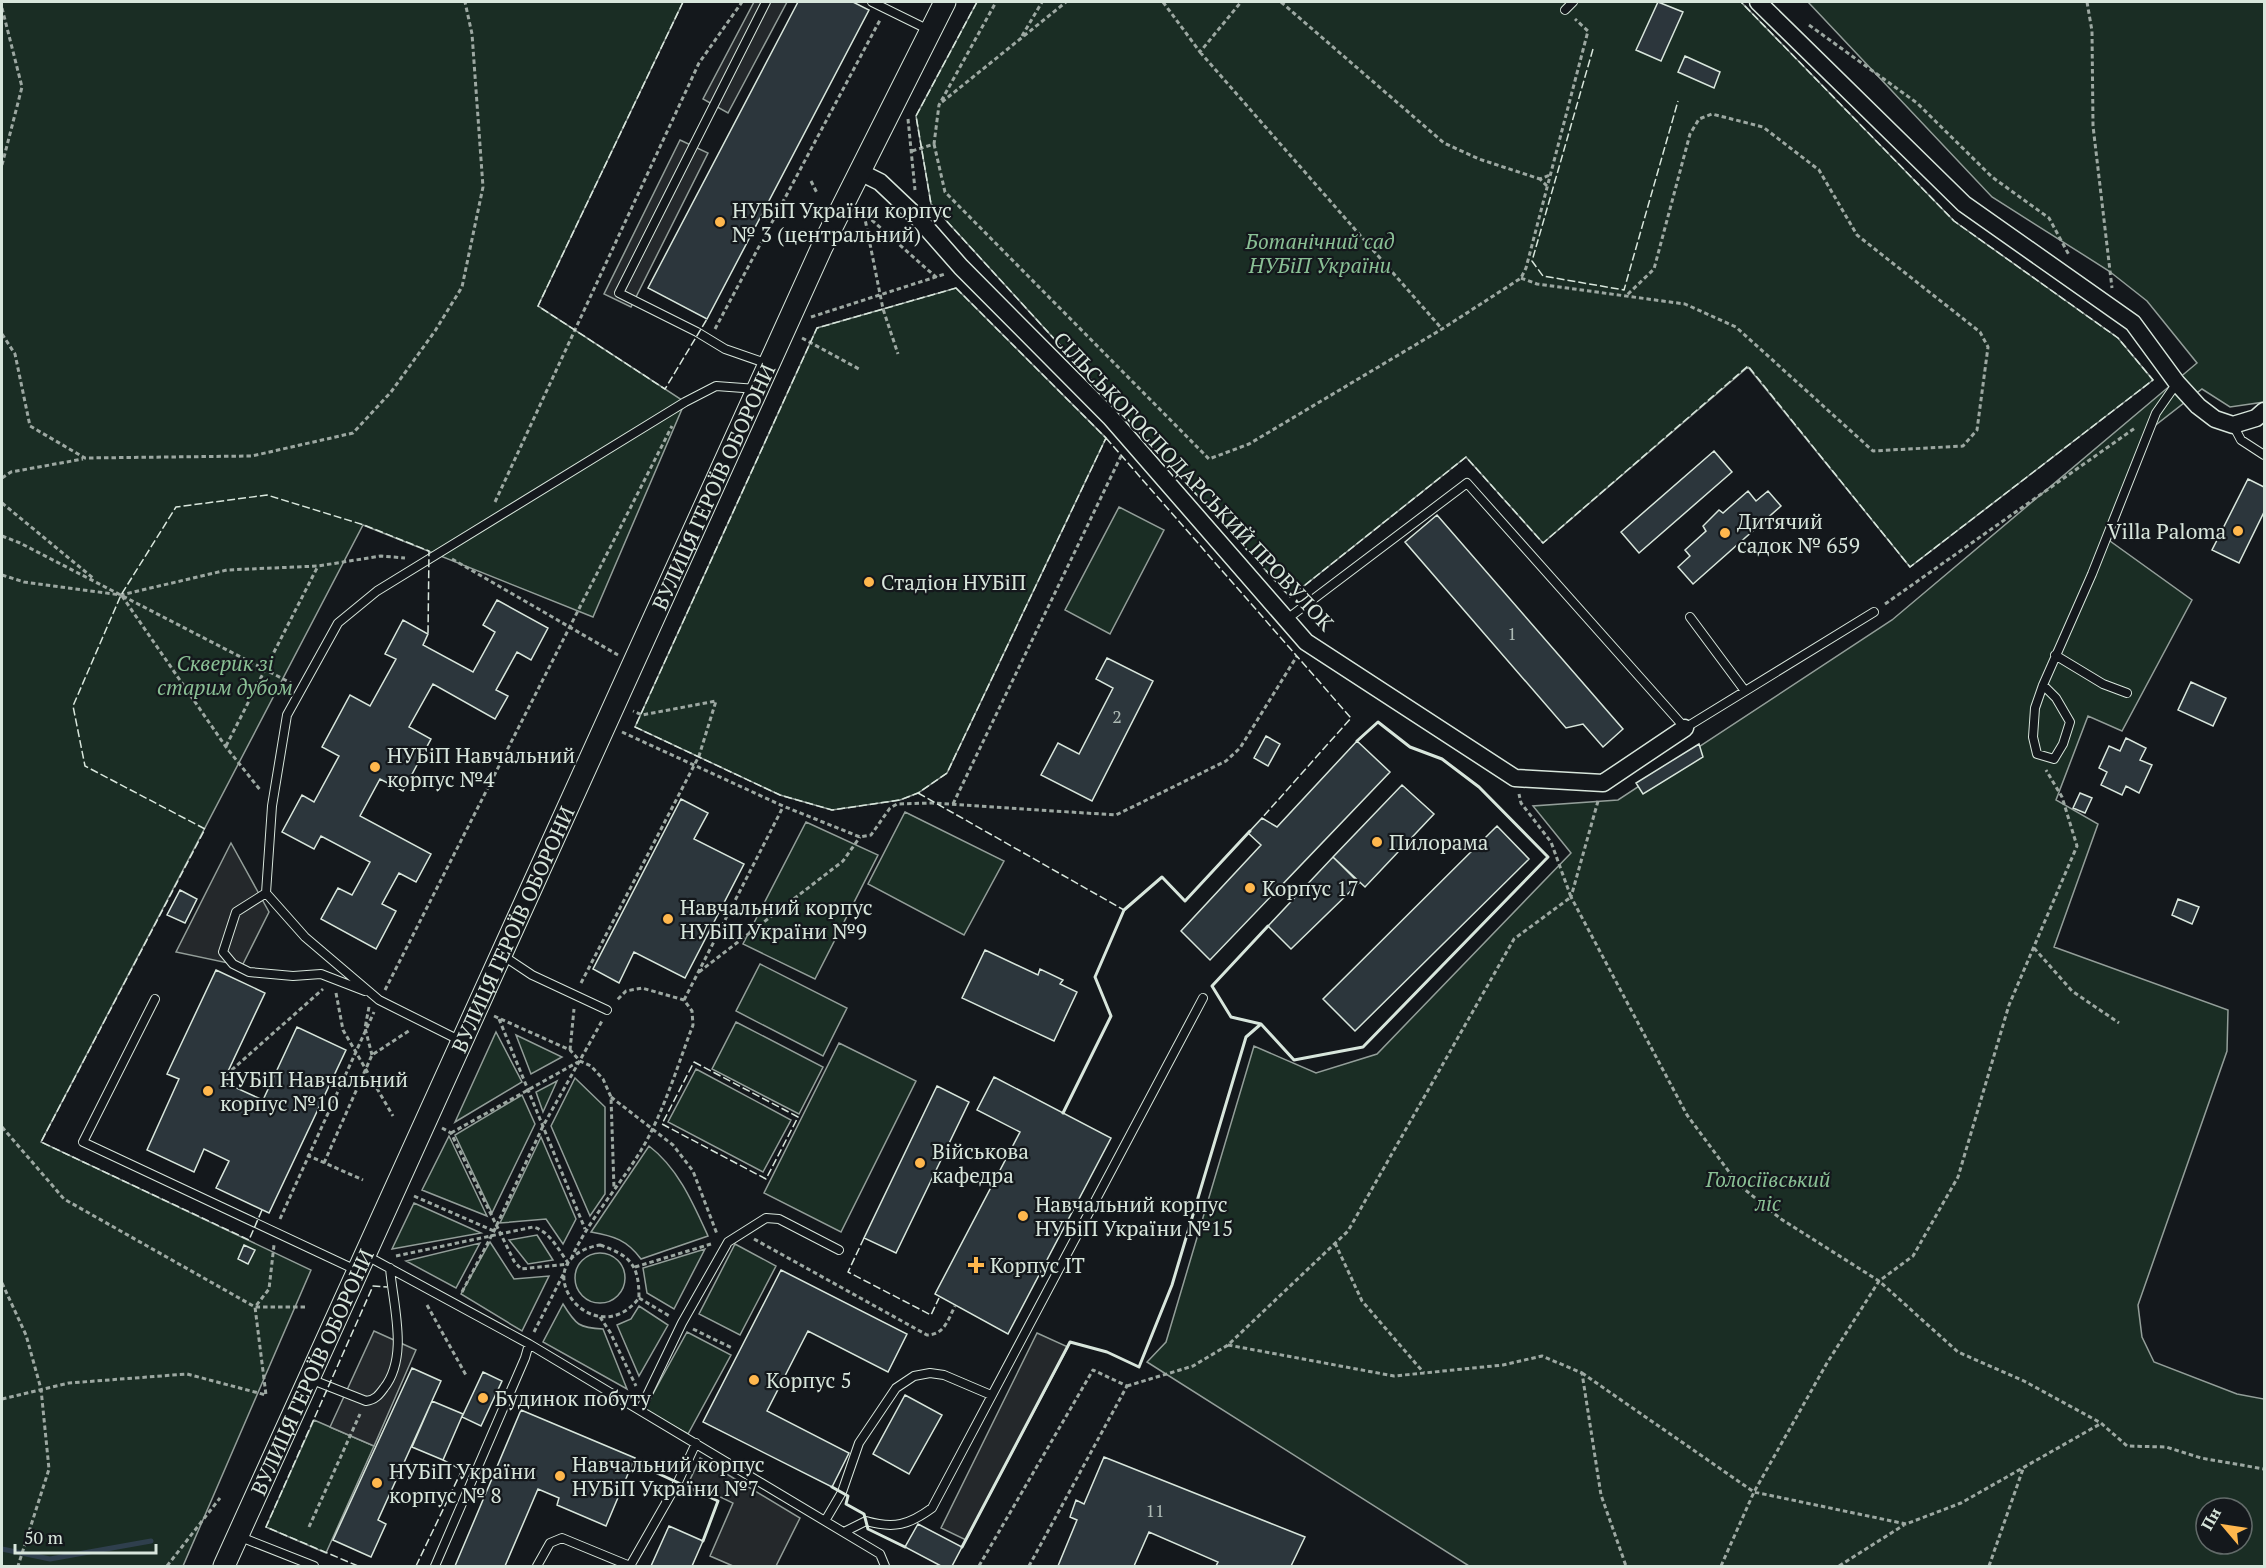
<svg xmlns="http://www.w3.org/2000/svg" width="2266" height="1568" viewBox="0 0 2266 1568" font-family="'PT Serif',serif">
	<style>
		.green { fill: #1a2d24; stroke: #939e99; stroke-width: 1.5; fill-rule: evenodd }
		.parking { fill: #24282b; stroke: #939e99; stroke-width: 1.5 }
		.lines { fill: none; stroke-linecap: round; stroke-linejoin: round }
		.stream { stroke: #2f3f4d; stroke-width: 5 }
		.building { fill: #2c363c; stroke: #d8e6dc; stroke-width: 1.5 }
		.service-casing { stroke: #d8e6dc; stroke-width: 10 }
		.minor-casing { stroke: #d8e6dc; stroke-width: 19 }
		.tertiary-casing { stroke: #d8e6dc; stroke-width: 23 }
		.path { stroke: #9da8a2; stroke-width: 3; stroke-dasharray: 4.5 3; stroke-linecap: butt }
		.service { stroke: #14181c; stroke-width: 8 }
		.minor { stroke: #14181c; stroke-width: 16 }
		.tertiary { stroke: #14181c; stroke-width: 21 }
		.fence { stroke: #d8e6dc; stroke-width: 1.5; stroke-dasharray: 8 3; stroke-linecap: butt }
		.wall { stroke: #d8e6dc; stroke-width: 3 }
		.poi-dot { fill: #ffb74d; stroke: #14181c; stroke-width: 2 }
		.labels { text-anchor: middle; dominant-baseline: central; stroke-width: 4.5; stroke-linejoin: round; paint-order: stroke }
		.number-label { font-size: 18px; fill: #adbab4 }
		.poi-label { font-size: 21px; fill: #d8e6dc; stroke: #14181c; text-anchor: start }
		.park-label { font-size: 21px; font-style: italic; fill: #8ac095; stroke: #14181c }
		.street-label { font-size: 21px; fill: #d8e6dc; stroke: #14181c }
	</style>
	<rect width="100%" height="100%" fill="#14181c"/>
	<path class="green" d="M2,2H683L538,306L685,402L593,617L363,525L41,1142L311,1270L183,1566H2Z
		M977,2H1741L1954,221L2118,338L2153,380L1910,567L1748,367L1543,543L1466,457L1290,597L931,204L916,116Z
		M1808,2H2264V402L2230,407L2202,389L2152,428L2110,541L2192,600L2122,731L2088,716L2056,800L2098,824L2054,947L2228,1010L2227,1051L2138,1305L2142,1337L2154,1362L2237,1394L2264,1399V1566H1469L1147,1362L1166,1342L1254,1046L1316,1073L1377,1054L1571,853L1533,806L1618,800L1892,620L2197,363L2147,301L2109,271L1992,197ZM2206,1508H2242V1544H2206Z
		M956,288L1106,438L947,773L918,793L900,800L832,810L780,795L635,727L817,328Z
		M1119,507L1164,530L1110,634L1065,610Z
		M905,812L1004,861L964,935L868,884Z
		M806,822L878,855L815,979L743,944Z
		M760,964L847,1008L823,1056L736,1011Z
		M736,1022L823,1067L799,1114L712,1069Z
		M496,1032L522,1082L455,1122Z
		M516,1035L562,1057L531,1074Z
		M839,1043L916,1081L841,1232L764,1193Z
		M696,1069L791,1120L763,1172L668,1122Z
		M575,1078L605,1107V1194L590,1216L551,1126Z
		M557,1081L543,1112L536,1092Z
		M522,1095L535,1124L492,1213L455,1135Z
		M449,1136L487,1216L422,1190Z
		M541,1137L576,1219L563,1244L546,1219L500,1223Z
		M649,1146C678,1168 693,1203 708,1236L641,1259C627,1240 614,1236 591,1232Z
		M414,1203L481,1233L392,1249Z
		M537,1235L553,1260L528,1264L509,1240Z
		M490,1242L514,1279L549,1276L522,1331L461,1294Z
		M480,1243L456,1288L406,1261Z
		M735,1244L776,1266L740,1335L699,1314Z
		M705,1249L674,1309L647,1293L643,1268Z
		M575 1278a25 25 0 1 1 50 0a25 25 0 1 1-50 0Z
		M563,1304C576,1325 579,1328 603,1329L627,1389L543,1342Z
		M639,1306L668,1325L639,1376L617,1325L631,1319Z
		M687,1332L731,1355L688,1434L644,1410Z
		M314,1420L374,1446L326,1553L266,1527Z"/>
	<path class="parking" d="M754,2H787L728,113L703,99Z
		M680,140L708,153L631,307L604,294Z
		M231,843L269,912L242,966L176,952Z
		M374,1331L416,1350L374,1446L330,1427Z
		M1037,1333L1068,1347L966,1540L941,1528Z
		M700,1458L800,1518L776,1566H733L710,1556L733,1503L689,1482Z"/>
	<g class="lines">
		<path class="stream" d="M2,1549L50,1559L151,1541"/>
	</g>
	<path class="building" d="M798,2H853L869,10L707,319L648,288Z
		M1658,2L1683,12L1661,61L1636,50Z
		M1685,56L1720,72L1714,88L1678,72Z
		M1714,451L1732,472L1639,553L1621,532Z
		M2248,479L2264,487V512L2239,563L2212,550Z
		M1748,491L1756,501L1768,491L1781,506L1693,584L1678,567L1690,556L1685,550L1706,531L1703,526L1719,510L1723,513Z
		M1437,515L1623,729L1603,747L1583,724L1566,728L1405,542Z
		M497,600L548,628L531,660L517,652L496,690L508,696L495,719L433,684L409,727L431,739L403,791L380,779L360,816L431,854L416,882L399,873L382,904L396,911L376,949L321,919L338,888L352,895L370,862L321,836L314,849L282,832L302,795L314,802L339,756L322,747L350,695L370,706L396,659L385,654L403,620L428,634L423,645L473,672L495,632L483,625Z
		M1107,658L1153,681L1092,801L1041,775L1058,743L1079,754L1113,688L1096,679Z
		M2191,682L2226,698L2213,726L2178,710Z
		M1266,736L1280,744L1268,766L1254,758Z
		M2126,738L2146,748L2140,760L2152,765L2139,793L2126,786L2122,795L2101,785L2107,772L2099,768L2109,746L2120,751Z
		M1357,741L1390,772L1210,960L1181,931L1261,845L1248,833L1262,818L1277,827Z
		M1699,744L1703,757L1643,794L1636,783Z
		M1402,785L1434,814L1365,887L1333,857Z
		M2080,793L2092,798L2085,813L2073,808Z
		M681,799L708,813L694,839L744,864L685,978L634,952L619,983L593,969Z
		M1497,826L1529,859L1355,1031L1323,999Z
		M1333,857L1359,883L1291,949L1268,926Z
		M180,890L197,899L185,923L167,915Z
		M2178,899L2199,907L2192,924L2172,915Z
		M985,950L1038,975L1040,969L1063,980L1060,984L1077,992L1054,1041L962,998Z
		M216,970L265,993L223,1082L263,1100L297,1027L346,1050L269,1213L216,1188L229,1161L204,1149L194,1172L147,1150L179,1079L167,1074Z
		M994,1077L1111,1138L1008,1334L935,1294L1020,1132L977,1110Z
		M937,1086L969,1102L896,1253L864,1238Z
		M244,1245L255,1250L248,1264L238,1259Z
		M781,1270L907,1334L888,1372L808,1331L767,1411L849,1453L832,1487L703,1422Z
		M412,1368L441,1381L378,1520L386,1524L371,1557L333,1540Z
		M483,1372L502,1381L481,1426L462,1417Z
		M905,1395L942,1415L909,1474L873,1454Z
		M432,1401L463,1414L443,1460L412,1447Z
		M521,1410L635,1458L633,1462L606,1526L557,1505L559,1498L538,1489L505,1566H455Z
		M1104,1457L1305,1537L1291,1566H1216L1218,1562L1149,1532L1134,1566H1058L1077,1520L1070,1517L1076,1500L1084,1504Z
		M918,1524L962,1547L952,1566H941L905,1547Z
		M669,1526L703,1541L692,1566H651Z"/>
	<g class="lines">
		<g class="service-casing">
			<path id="service" d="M766,2L619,293L697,332L725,349L768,364
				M872,2L929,30
				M1565,10L1573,2
				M2233,425L2241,440L2264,455
				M1690,617L1745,691
				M1287,619L1467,483L1685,728L1874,612
				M2055,655L2103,684L2127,693
				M2043,685L2056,698L2070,722L2063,744L2054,759L2037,754L2033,737L2035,708L2043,685L2092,574L2156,413L2177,383
				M266,893L236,912L223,952L233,964L249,972L293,976L321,974L365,991
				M502,955L532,975L607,1010
				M155,999L83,1142L356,1270
				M463,1042L379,1000L305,937L266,893L272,806L287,715L338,623L377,591L685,402L716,386L757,389
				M367,1256L529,1344L880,1554L885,1566
				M310,1379L366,1401C375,1400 379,1395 384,1388C409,1356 393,1306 390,1268
				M640,1410L682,1323L728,1242L766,1218L779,1219L839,1250
				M825,1521L842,1492L859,1443L896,1388L914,1376L930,1373L944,1375L991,1395
				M844,1532L866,1521C894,1529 909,1525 932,1508L1203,998
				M238,1536L314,1566
				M435,1566L525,1358L529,1344
				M537,1566L550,1543L562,1538L630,1566
				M630,1566L678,1482L696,1443"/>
		</g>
		<g class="minor-casing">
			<path id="minor" d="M1758,2L1964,204L2133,323L2177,383L2198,406L2215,419L2233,425L2256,418L2264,411
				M860,172L880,182L917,217L961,267L1110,417L1306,642L1515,778L1603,783L1685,728"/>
		</g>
		<g class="tertiary-casing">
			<g id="tertiary">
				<path id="s1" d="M224,1566L822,247L945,2"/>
			</g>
		</g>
		<path class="path" d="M1163,2L1200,52L1241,2
			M1281,2L1444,143L1479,159L1540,179
			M2087,2L2092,31L2093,126L2112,288
			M2,8L22,87L2,165
			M1809,25L1917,103L1992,177L2049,218L2069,255
			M1022,36L1042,2
			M1200,52L1442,329
			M942,102L1066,2
			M908,119L915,190
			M934,144L945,192L1209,459L1249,444L1442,329L1521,278L1526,268L1588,31L1575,19
			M912,151L934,144L939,105L996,2
			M811,181L817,193
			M1547,186L1540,179L1550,175
			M864,214L883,309L898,354
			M866,215L937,278
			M1521,278L1537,284L1685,304L1736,327L1873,451L1963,446L1977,430L1988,347L1980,332L1857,235L1819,170L1763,127L1712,114L1699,119L1690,134L1654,269L1627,295
			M811,317L945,274
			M715,329L880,20
			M2,334L15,354L30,426L85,458L252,456L353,433L391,392L435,331L462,287L483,187L472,34L465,2
			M802,338L859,369
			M2,478L11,472L83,459
			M495,502L699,63L742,2
			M2,503L93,578
			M2,536L20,543L291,683
			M452,559L618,655
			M2,575L24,582L121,595L227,570L318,566L381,556L405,558
			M122,596L226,747L261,791
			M1885,604L2135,428
			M622,732L783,806L860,837L871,835L890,808L897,804L932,803L1116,815L1226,761L1240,748L1297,656
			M226,746L318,566
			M1598,801L1571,897L1687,1115L1738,1184L1781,1219L1879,1281L1958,1352L2024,1381L2101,1423L2127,1446L2166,1447L2201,1458L2264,1469
			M953,804L1121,456
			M2034,948L2072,991L2119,1023
			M699,972L843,861L860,837
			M581,983L699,756L716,701L642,715L633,711
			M385,990L672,426
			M336,993L343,1030L393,1116
			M684,1000L783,807
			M369,1007L365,1028L372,1055
			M494,1016L570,1050L580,1061L591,1066L603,1079L611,1097L614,1188
			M499,1019L585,1229
			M570,1050L574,1009
			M226,1075L323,989
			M611,1097L673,1145L693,1171L717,1234
			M2,1127L64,1199L255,1307H305
			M442,1128L451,1133L514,1261L521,1269L569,1264
			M451,1133L578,1062
			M307,1155L363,1180
			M324,1163L372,1055L410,1030
			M414,1196L496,1232
			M280,1219L374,1012
			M754,1239L927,1335C944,1335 948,1320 955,1306
			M1335,1243L1362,1301L1424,1373
			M600,1245C631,1256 639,1265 639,1298C593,1357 519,1260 600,1245Z
			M396,1256L533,1227C550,1231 559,1251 569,1264
			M571,1259C592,1212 631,1175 653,1128C669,1095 680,1059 693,1025L692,1011L684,1000L642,988L626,991L616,1001
			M635,1267L711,1244
			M2,1283L26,1335L41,1389L49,1469L18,1566
			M462,1292L494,1231L543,1126L602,1021
			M639,1298L671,1317
			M427,1305L467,1377
			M600,1317L610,1332L636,1386
			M693,1329L732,1348
			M534,1332L564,1273
			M1228,1345L1394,1376L1503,1365L1542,1356L1582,1373L1601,1495L1626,1566
			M1582,1373L1754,1492L1906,1524L1961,1503L2100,1424
			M1127,1386L1193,1366L1228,1345L1348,1231L1514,939L1571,897L1551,842L1521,803L1519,794
			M2,1399L69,1383L187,1374L266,1395L255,1307L269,1289L274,1245
			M309,1527L360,1414
			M167,1566L220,1498
			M979,1566L1093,1370L1127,1386L1029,1566
			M1721,1566L1754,1492L1827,1363L1879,1281L1913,1256L1958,1177L2009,1005L2077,846L2062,797L2046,770
			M1839,1566L1904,1525
			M1989,1566L2023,1469"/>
		<use href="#service" class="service"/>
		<use href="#minor" class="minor"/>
		<use href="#tertiary" class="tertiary"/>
		<path class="fence" d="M683,2L538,306L665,389L707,319
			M977,2L916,116L931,204L1290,597L1466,457L1543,543L1748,366L1910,567L2153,380L2118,338L1954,221L1741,2
			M1593,49L1532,261L1543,276L1624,290L1678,101
			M956,288L1106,438L947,773L918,793L900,800L832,810L780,795L635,727L817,328Z
			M1106,438L1351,718L1262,818
			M918,793L1124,910
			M694,1062L798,1117L766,1179L662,1124Z
			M262,1210L249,1240L41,1142L205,829L85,766L73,706L121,595L176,507L267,495L364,525L429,551L428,634
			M864,1238L848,1272L931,1315L939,1298
			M358,1566L266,1527L373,1286L387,1287
			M416,1566L462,1470L443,1460"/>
		<path class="wall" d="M1268,926L1212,986L1231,1017L1261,1024L1294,1060L1363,1047L1548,857L1479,787L1442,759L1410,747L1378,722L1357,741
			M1063,1113L1111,1016L1095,977L1124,910L1162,877L1185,901L1250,831
			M633,1462L718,1501L703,1541
			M832,1487L848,1496L846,1504L864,1514L868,1529L905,1547
			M962,1547L1070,1342L1107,1352L1139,1367L1172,1285L1246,1037L1261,1024"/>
	</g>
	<g class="poi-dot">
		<circle cx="720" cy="222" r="6"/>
		<circle cx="2238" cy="531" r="6"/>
		<circle cx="1725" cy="533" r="6"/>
		<circle cx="869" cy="582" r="6"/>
		<circle cx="375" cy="767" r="6"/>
		<circle cx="1377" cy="842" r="6"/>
		<circle cx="1250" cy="888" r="6"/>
		<circle cx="668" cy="919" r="6"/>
		<circle cx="208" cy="1091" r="6"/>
		<circle cx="920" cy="1163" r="6"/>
		<circle cx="1023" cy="1216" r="6"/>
		<path d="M973 1256h6v6h6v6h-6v6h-6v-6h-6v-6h6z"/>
		<circle cx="754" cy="1380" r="6"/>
		<circle cx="483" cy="1398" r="6"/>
		<circle cx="560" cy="1476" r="6"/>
		<circle cx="377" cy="1483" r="6"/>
	</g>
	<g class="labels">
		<g class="number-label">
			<text x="1512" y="633">1</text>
			<text x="1117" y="716">2</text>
			<text x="1155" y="1510">11</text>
		</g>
		<g class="poi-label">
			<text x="732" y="210">НУБіП України корпус<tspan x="732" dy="24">№ 3 (центральний)</tspan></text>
			<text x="1737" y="521">Дитячий<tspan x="1737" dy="24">садок № 659</tspan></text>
			<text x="2226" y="531" text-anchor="end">Villa Paloma</text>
			<text x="881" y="582">Стадіон НУБіП</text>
			<text x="387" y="755">НУБіП Навчальний<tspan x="387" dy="24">корпус №4</tspan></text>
			<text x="1389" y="842">Пилорама</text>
			<text x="1262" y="888">Корпус 17</text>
			<text x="680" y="907">Навчальний корпус<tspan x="680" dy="24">НУБіП України №9</tspan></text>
			<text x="220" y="1079">НУБіП Навчальний<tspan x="220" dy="24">корпус №10</tspan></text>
			<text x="932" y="1151">Військова<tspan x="932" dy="24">кафедра</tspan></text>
			<text x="1035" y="1204">Навчальний корпус<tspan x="1035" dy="24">НУБіП України №15</tspan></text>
			<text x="990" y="1265">Корпус ІТ</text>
			<text x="766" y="1380">Корпус 5</text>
			<text x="495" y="1398">Будинок побуту</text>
			<text x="572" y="1464">Навчальний корпус<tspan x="572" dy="24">НУБіП України №7</tspan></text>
			<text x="389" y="1471">НУБіП України<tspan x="389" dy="24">корпус № 8</tspan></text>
		</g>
		<g class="park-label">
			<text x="1320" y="241">Ботанічний сад<tspan x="1320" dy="24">НУБіП України</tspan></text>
			<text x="225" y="663">Скверик зі<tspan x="225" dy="24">старим дубом</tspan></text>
			<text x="1768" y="1179">Голосіївський<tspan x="1768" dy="24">ліс</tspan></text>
		</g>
		<g class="street-label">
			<text transform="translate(1194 481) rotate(47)">СІЛЬСЬКОГОСПОДАРСЬКИЙ ПРОВУЛОК</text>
			<text stroke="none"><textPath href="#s1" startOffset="1185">ВУЛИЦЯ ГЕРОЇВ ОБОРОНИ</textPath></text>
			<text stroke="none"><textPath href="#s1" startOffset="699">ВУЛИЦЯ ГЕРОЇВ ОБОРОНИ</textPath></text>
			<text stroke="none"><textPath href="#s1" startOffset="213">ВУЛИЦЯ ГЕРОЇВ ОБОРОНИ</textPath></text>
		</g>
	</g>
	<rect width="2266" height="1568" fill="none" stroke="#d8e6dc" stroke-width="6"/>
	<g transform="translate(2224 1526) rotate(299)"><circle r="28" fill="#14181c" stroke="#626a69" stroke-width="1.5"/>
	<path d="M0-4.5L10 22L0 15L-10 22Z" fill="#ffb74d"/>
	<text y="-9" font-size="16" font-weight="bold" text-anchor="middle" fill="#d8e6dc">Пн</text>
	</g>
	<path d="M15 1544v9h141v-9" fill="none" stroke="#d8e6dc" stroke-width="3"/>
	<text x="24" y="1544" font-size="18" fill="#d8e6dc" stroke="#14181c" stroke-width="4.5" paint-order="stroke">50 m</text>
</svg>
